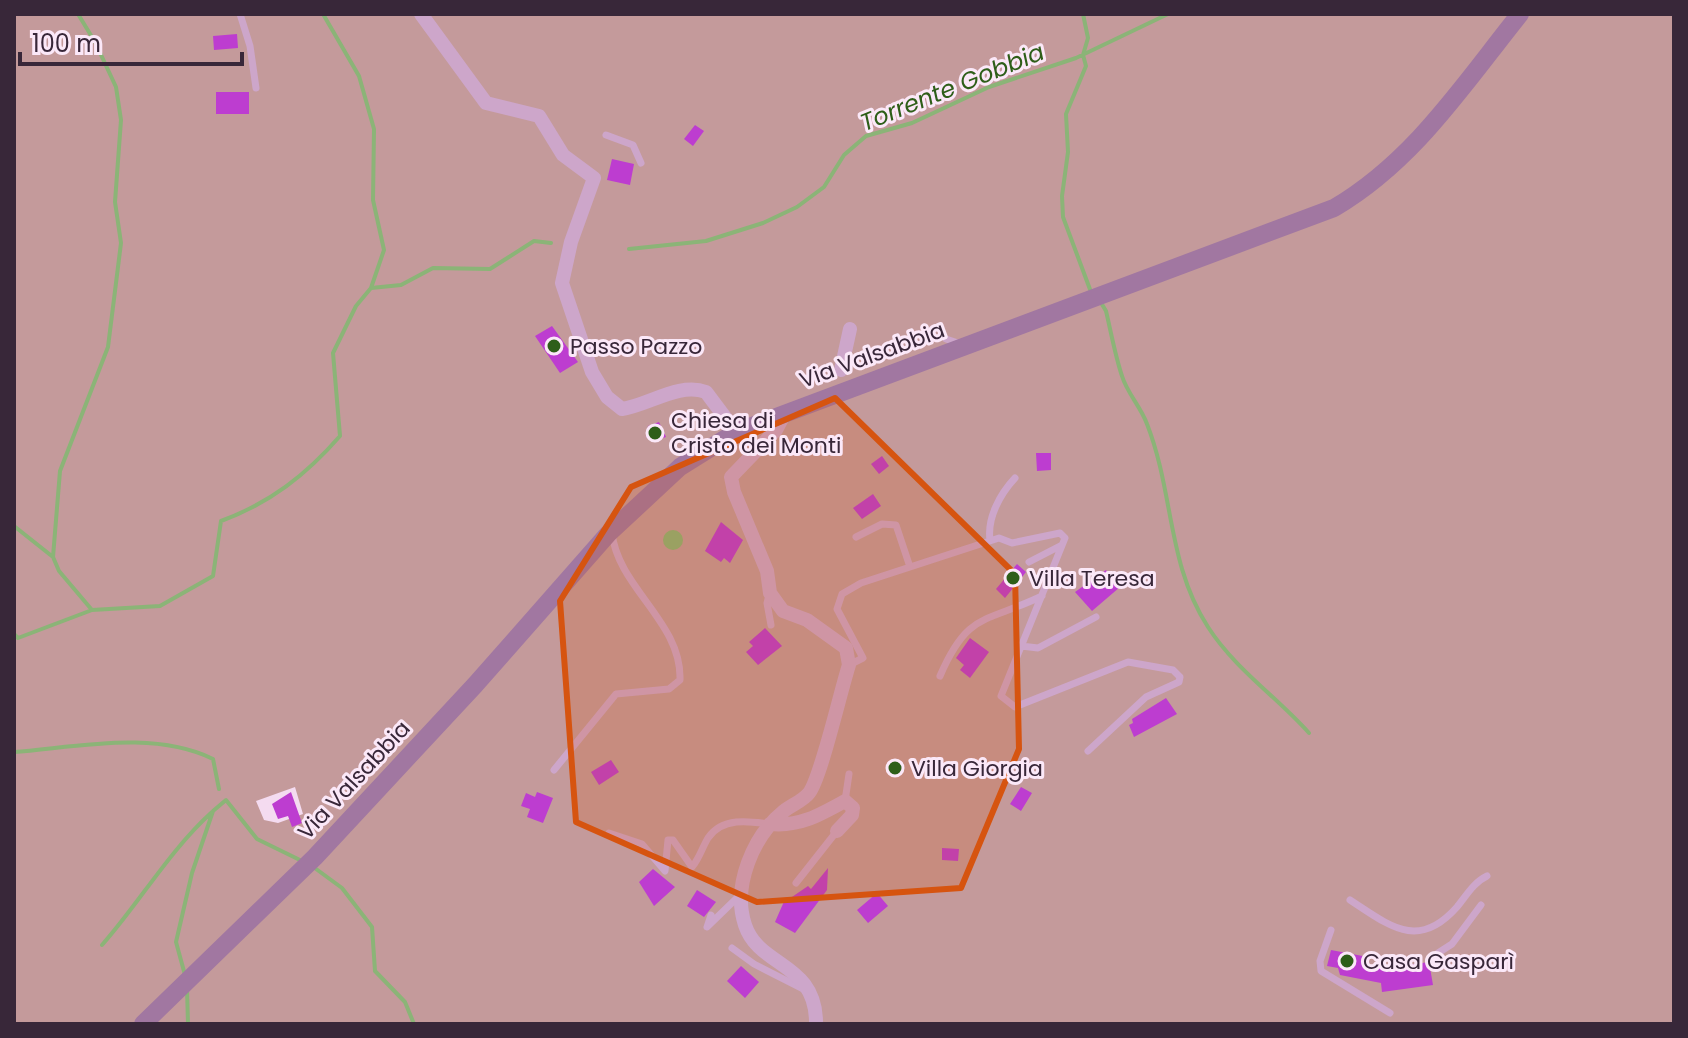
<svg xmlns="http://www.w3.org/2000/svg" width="1688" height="1038" viewBox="0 0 1688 1038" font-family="Poppins,sans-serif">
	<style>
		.green { fill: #c49a9b; fill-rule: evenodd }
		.water { fill: #8bb477 }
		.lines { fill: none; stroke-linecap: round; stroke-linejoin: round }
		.stream { stroke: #8bb477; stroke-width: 4 }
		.building { fill: #bd3dd0 }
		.service { stroke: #cda6ca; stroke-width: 7 }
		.minor { stroke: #cda6ca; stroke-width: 14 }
		.secondary { stroke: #a177a1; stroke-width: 18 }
		.marked { fill: #d65410; fill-opacity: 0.2; stroke: #d65410; stroke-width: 6; stroke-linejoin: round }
		.poi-dot { fill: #2e5e19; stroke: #fbe8f8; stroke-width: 3 }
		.labels { text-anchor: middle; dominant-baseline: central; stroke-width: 6; stroke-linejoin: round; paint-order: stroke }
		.poi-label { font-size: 22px; fill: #382739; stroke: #fbe8f8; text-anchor: start }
		.street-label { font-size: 22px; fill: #382739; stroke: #fbe8f8 }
		.water-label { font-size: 24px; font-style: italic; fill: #2e5e19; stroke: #fbe8f8 }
	</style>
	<rect width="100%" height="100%" fill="#f4dbf0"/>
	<path class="green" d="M14,14H1674V1024H14ZM295,787L303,814L278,823L264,820L256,801Z"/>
	<path class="water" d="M663 540a10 10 0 1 1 20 0a10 10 0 1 1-20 0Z"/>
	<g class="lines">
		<path class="stream" d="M323,14L359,76L374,129L373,200L384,250L371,288
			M1083,14L1088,38L1083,55L1086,66L1066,114L1068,152L1062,196L1063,217L1091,292
			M629,249L706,241L763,223L797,207L824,187L844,155L866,136L912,123L989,87L1076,58L1168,14
			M1100,301L1106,311C1111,332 1115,355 1122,376C1127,393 1141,407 1147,424C1174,493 1167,564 1208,627C1235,669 1277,697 1309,733
			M14,526L53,557L59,571L92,610
			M53,557L60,471L108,347L121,243L115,202L121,120L116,87L95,42L78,14
			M14,634L18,638L92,610L160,606L213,576L221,521C270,503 306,475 340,436L333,353L356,306L371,288L401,285L433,268L490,269L534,241L551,243
			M14,752C78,747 154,730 213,759L219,789
			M312,866L342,888L372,927L375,971L405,1002L414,1024
			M102,945C140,902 169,851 212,812
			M185,975L176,942L192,873L213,811L226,800L257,839L304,862
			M187,988L188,1024"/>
	</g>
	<path class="building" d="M237,34L238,48L214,50L213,36Z
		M216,92H249V114H216Z
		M695,125L704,131L693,146L684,139Z
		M612,159L634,164L630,185L607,180Z
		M552,326L578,362L560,373L535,336Z
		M659,422L666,437L655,441L646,437L648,426Z
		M1036,453H1051V470L1037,471Z
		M882,456L889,466L879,474L871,464Z
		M873,494L881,506L862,519L853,508Z
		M721,522L743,540L730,563L724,558L721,562L705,551Z
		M1017,564L1026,572L1005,598L996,589Z
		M1106,570L1120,587L1092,611L1075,592Z
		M765,628L782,646L758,665L746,652L753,646L749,642Z
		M970,638L989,652L970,678L960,670L964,665L956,658Z
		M1166,698L1177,714L1134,737L1129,725L1133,723L1132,719Z
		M611,760L619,772L599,785L591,772Z
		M1021,787L1032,793L1021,811L1010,804Z
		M291,792L302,823L292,827L288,816L278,819L272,804Z
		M537,792L553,798L543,823L527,817L530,809L521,806L526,793L535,797Z
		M942,848L959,849L958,861L942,860Z
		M828,868L827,890L795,933L775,922L786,897L789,899L808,886L811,889Z
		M653,869L675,887L654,906L639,882Z
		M697,890L716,902L704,917L687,906Z
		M877,893L888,906L868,923L857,910Z
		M1331,950L1368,957L1366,965H1380V969L1429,962L1433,985L1382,992L1381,983L1340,975L1338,968L1327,966Z
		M741,966L759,982L745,998L727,981Z"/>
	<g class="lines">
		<path class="service" d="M240,14L250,46L256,88
			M606,135L633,145L641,163
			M946,339L961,344
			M856,537L882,524L896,525L910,567
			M990,540C987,518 1000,494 1015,478
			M1029,562L1062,545
			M769,595L767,603L771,625
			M1021,646L1038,648L1096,617
			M849,665L863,658L837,609L842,594L861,583L999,538L1012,543L1060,533L1065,538L1001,696L1015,707L1128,662L1173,670L1180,677L1179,682L1146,697L1088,751
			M940,676C968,611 986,623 1042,596
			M554,770L616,694L669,689L680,680C682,622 618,588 612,533
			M845,801L849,774
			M609,833L642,844L665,871L668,840H673L692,867C699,859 702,848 708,838C722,817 749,821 770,824
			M796,883L837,831
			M1350,900C1390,926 1418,951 1457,907C1466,896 1474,882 1487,876
			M711,915L707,927L740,895
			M1331,930L1320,961L1321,971L1390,1013
			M732,948L754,964L805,990
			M1438,953L1452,944L1481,905"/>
		<path class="minor" d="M421,14L486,103L539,116L563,155L594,178L571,242L562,283L592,372L607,397L622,409C649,405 679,382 706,392L736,432
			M841,370L850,329
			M785,413L776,430L731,477L734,492L767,571L770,593L783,611L807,620L846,648L849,665C841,689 821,778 809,793C804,800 792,805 784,811C753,836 732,886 745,925C759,968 817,962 816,1024
			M770,824C799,827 820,815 845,801L853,808L852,815L837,831"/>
		<path class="secondary" d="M143,1024L315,857L475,685L608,534L680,467L736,432L1334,208C1414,161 1463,85 1520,14"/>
	</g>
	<path class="marked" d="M835,398L1015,574L1019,749L961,888L757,902L576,822L560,601L631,487Z"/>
	<g class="poi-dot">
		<circle cx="554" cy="346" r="8"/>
		<circle cx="655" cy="433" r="8"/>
		<circle cx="1013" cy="578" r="8"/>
		<circle cx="895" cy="768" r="8"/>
		<circle cx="1347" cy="961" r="8"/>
	</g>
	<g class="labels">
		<g class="poi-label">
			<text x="570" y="346">Passo Pazzo</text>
			<text x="671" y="420">Chiesa di<tspan x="671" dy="25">Cristo dei Monti</tspan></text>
			<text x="1029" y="578">Villa Teresa</text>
			<text x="911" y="768">Villa Giorgia</text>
			<text x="1363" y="961">Casa Gasparì</text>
		</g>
		<g class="street-label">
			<text transform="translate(872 355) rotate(-20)">Via Valsabbia</text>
			<text transform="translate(354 780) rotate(-47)">Via Valsabbia</text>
		</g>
		<g class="water-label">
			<text transform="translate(952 87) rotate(-22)">Torrente Gobbia</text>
		</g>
	</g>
	<rect width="1688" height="1038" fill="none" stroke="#382739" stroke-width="32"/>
	<path d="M20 52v12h222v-12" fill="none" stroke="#382739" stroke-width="4"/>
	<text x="32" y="52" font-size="24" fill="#382739" stroke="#fbe8f8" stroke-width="6" paint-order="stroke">100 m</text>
</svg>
